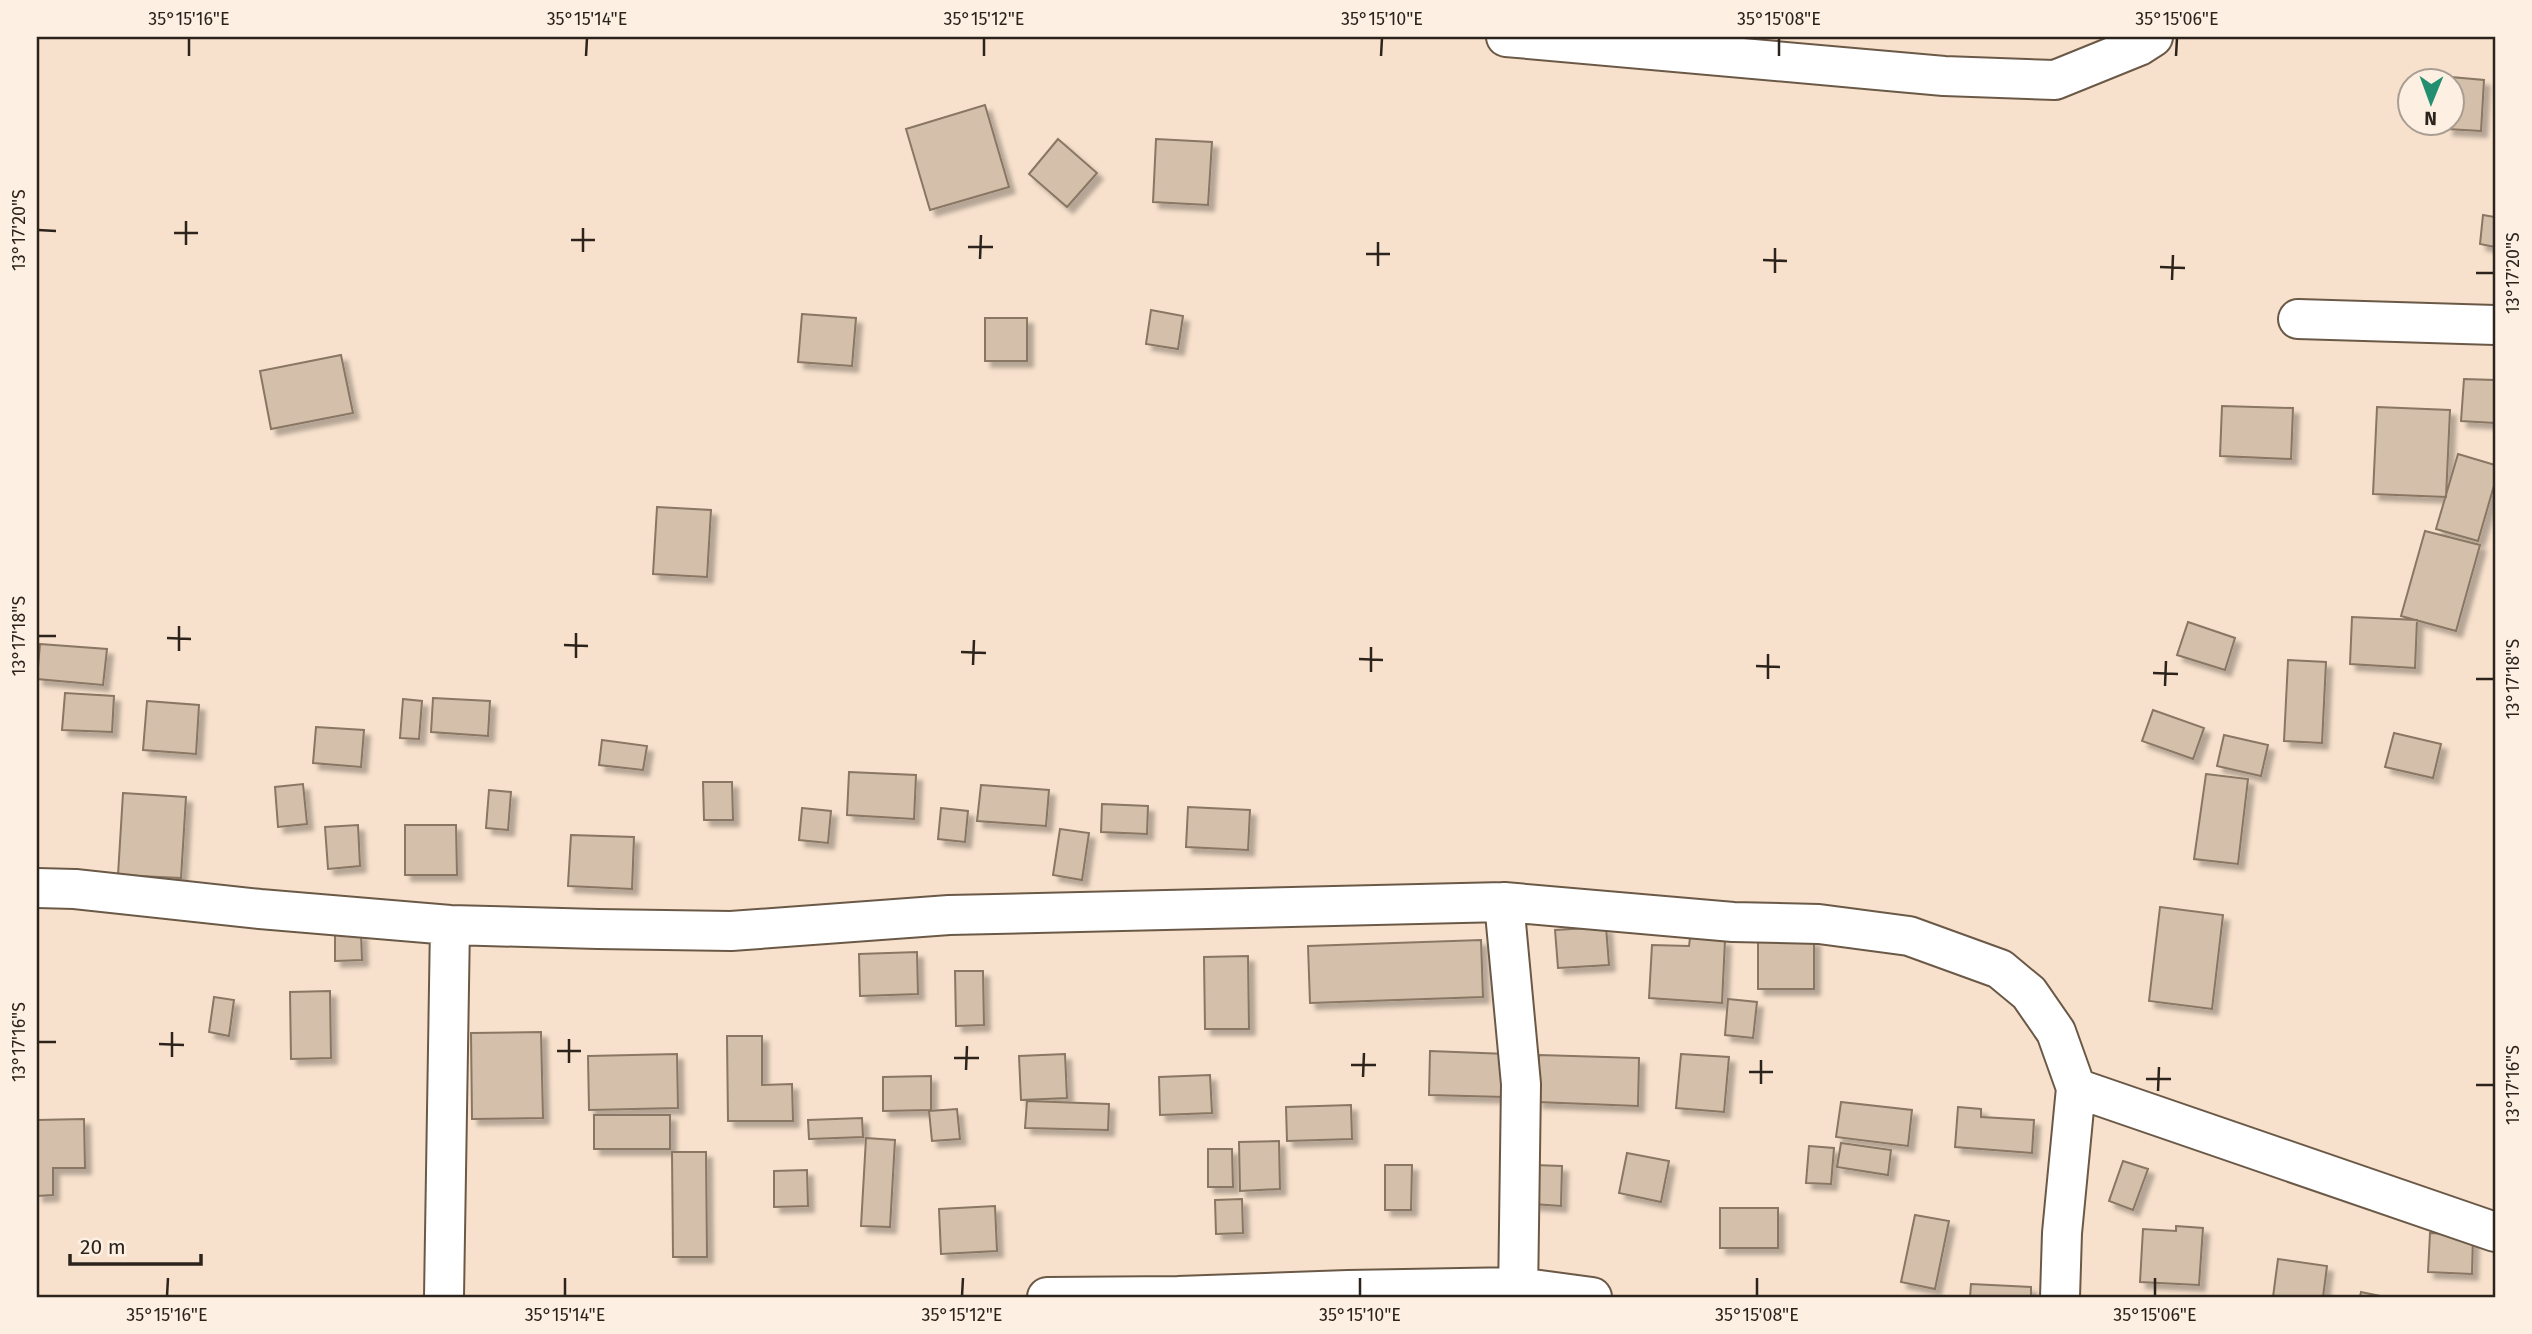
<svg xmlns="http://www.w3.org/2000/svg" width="2532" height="1334" viewBox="0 0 2532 1334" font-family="'Fira Sans',sans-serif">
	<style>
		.building { fill: #d4bfaa; stroke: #897663; stroke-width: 2; filter: url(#shadow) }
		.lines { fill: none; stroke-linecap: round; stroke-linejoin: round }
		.minor-casing { stroke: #6b5947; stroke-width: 42 }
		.minor { stroke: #fff; stroke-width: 38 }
		.ticks { fill: none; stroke: #2c241c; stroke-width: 2.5 }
		.neatline { fill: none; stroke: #2c241c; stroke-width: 2.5 }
		.ticks-label { font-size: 18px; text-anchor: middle; fill: #2c241c }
	</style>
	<defs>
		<filter id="shadow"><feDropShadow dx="6" dy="6" stdDeviation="2" flood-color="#0004"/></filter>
	</defs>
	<rect width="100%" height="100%" fill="#f7e1cc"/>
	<path class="building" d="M2451,77L2484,80L2481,131L2447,129L2448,122H2452Z
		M985,105L1009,187L930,210L906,129Z
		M1058,139L1097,173L1067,207L1029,174Z
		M1156,139L1212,142L1208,205L1153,202Z
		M2483,215L2495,217V247L2480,244Z
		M1151,310L1183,316L1178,349L1146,344Z
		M802,314L856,318L852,366L798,362Z
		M985,318H1027V361H985Z
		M341,355L353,413L271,429L260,371Z
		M2464,379L2495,380V423L2461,421Z
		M2222,406L2293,408L2291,459L2220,456Z
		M2377,407L2450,410L2446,497L2373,494Z
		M2458,454L2495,465V482L2478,541L2436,529Z
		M657,507L711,510L707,577L653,574Z
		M2425,531L2480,545L2456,631L2401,616Z
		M2352,617L2417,620L2415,668L2350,664Z
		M2188,622L2235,638L2225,670L2177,655Z
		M40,644L107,649L103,685L37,679Z
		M2288,660L2326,662L2322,743L2284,741Z
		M65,693L114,696L112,732L62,730Z
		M433,698L490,701L488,736L431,732Z
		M403,699L422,701L419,739L400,738Z
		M147,701L199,705L196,754L143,750Z
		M2153,710L2204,728L2193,759L2142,741Z
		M316,727L364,730L361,767L313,763Z
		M2394,733L2441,744L2433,778L2385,767Z
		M2224,735L2268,745L2261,776L2217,766Z
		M602,740L647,746L643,770L599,765Z
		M849,772L916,775L914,819L847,815Z
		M2206,774L2248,779L2238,864L2194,859Z
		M703,782H732L733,820H704Z
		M303,784L307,824L278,827L275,787Z
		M981,785L1049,790L1046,826L977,821Z
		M489,790L511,792L508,830L486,828Z
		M123,793L186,797L181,878L118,875Z
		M1102,804L1148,806L1147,834L1101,832Z
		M1188,807L1250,810L1248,850L1186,847Z
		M802,808L831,811L828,843L799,840Z
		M941,808L968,811L965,842L938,839Z
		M358,825L360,866L328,869L325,827Z
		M405,825H456L457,875H405Z
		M1060,829L1089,833L1082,880L1053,875Z
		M571,835L634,837L632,889L568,886Z
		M2160,907L2223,915L2212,1009L2149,1001Z
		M1606,927L1609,965L1558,968L1555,930Z
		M361,933L362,960L335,961V934Z
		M1690,938L1725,940L1722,1003L1649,998L1652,945L1689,946Z
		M1758,939L1814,940V989H1758Z
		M1481,940L1483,997L1310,1003L1308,946Z
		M917,952L918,994L860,996L859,954Z
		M1248,956L1249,1029H1205L1204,957Z
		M955,971H983L984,1025L956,1026Z
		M330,991L331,1058L291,1059L290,992Z
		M214,997L234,1000L229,1036L209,1032Z
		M1728,999L1757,1002L1753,1038L1725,1035Z
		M541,1032L543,1118L472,1119L471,1033Z
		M727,1036H762V1085L792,1084L793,1121H728Z
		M1430,1051L1507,1054L1505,1097L1429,1095Z
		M677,1054L678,1108L589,1110L588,1056Z
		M1065,1054L1067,1098L1021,1100L1019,1056Z
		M1681,1054L1729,1057L1724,1112L1676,1108Z
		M1539,1055L1639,1058L1638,1106L1537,1102Z
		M1210,1075L1212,1113L1160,1115L1159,1077Z
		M931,1076V1110L883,1111V1077Z
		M1027,1101L1109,1104L1108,1130L1025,1128Z
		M1841,1102L1912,1110L1908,1146L1836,1137Z
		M1351,1105L1352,1139L1287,1141L1286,1107Z
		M1958,1107L1981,1109V1117L2034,1120L2032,1153L1955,1147Z
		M957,1109L960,1139L932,1141L929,1111Z
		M594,1115H670V1149H594Z
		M862,1118L863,1137L809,1139L808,1120Z
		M84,1119L85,1168H53V1195L37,1196V1120Z
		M866,1138L895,1140L890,1227L861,1226Z
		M1279,1141L1280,1189L1240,1191L1239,1142Z
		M1841,1143L1891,1150L1888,1175L1837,1167Z
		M1809,1146L1834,1148L1831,1184L1806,1183Z
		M1208,1149H1232L1233,1187H1208Z
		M672,1152H706L707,1257H673Z
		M1627,1153L1669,1161L1661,1202L1619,1193Z
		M2123,1161L2148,1169L2133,1210L2109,1201Z
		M1385,1165H1412L1411,1210H1385Z
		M1534,1165L1562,1166L1561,1206L1533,1204Z
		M807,1170L808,1206L774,1207V1171Z
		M1242,1199L1243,1233L1216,1234L1215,1200Z
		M995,1206L997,1251L941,1254L939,1209Z
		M1720,1208H1778V1248H1720Z
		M1915,1215L1949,1221L1935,1289L1901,1282Z
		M2176,1226L2203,1228L2199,1285L2140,1282L2143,1229L2176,1231Z
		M2430,1233L2473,1235L2472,1274L2428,1272Z
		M2278,1259L2327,1266L2323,1297H2273Z
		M1971,1284L2031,1287V1297H1970Z
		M2361,1292L2385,1297H2360Z"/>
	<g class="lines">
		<g class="minor-casing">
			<path id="minor" d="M1506,37L1944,76L2055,80L2139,46L2153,37
				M2298,319L2495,325
				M37,888L75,889L260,909L450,925L598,929L731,931L949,915L1504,902L1733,922L1819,924L1909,936L2000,969L2029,993L2056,1032L2076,1088L2495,1232
				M1504,902L1521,1084L1518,1297
				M444,1297L450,925
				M1047,1297L1178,1296L1348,1290L1517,1287L1592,1297
				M2060,1297L2062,1233L2076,1088"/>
		</g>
		<use href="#minor" class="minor"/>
	</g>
	<path class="ticks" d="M189,56V38M586,56L587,38M984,56V38M1381,56L1382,38M1779,56V38M2176,56L2177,38M38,230L56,231M174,233H198M571,240H595M186,245V221M968,247H993M583,252V228M1366,254H1390M980,259L981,235M1763,260L1787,261M1378,266V242M2160,267L2185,268M1775,273V248M2476,273H2494M2172,280L2173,255M38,636H56M167,638L191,639M564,645L588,646M179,651V626M961,652L986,653M576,658V633M1359,659L1383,660M973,665L974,640M1756,666L1780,667M1371,672V647M2153,673L2178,674M1768,679V654M2476,679H2494M2165,686L2166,661M38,1042H56M159,1044L184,1045M557,1051H581M172,1057V1032M954,1058H979M569,1063V1039M1351,1065H1376M966,1070L967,1046M1749,1072H1773M1363,1077L1364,1053M2146,1079H2171M1761,1084V1060M2476,1085H2494M2158,1091L2159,1067M167,1296L168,1278M565,1296V1278M962,1296L963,1278M1360,1296V1278M1757,1296V1278M2155,1296V1278"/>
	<rect width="2532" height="1334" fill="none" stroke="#fdf0e3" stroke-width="77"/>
	<g transform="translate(2431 102) rotate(181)"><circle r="33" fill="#fdf0e3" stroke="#a99e93" stroke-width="2"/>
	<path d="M0-5L12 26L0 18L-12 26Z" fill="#229070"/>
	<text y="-10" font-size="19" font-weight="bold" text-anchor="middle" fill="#2c241c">N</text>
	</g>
	<path d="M70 1254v10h131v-10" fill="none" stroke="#2c241c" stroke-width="3.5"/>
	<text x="80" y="1254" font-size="21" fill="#2c241c" stroke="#fdf0e3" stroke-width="5" paint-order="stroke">20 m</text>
	<rect x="38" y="38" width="2456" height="1258" class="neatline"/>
	<g class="ticks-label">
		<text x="189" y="25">35°15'16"E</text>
		<text x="587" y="25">35°15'14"E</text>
		<text x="984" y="25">35°15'12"E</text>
		<text x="1382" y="25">35°15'10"E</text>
		<text x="1779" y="25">35°15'08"E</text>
		<text x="2177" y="25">35°15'06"E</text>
		<text transform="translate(19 230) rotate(-90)" y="6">13°17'20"S</text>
		<text transform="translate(2513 273) rotate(-90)" y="6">13°17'20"S</text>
		<text transform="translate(19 636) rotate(-90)" y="6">13°17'18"S</text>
		<text transform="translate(2513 679) rotate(-90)" y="6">13°17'18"S</text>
		<text transform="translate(19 1042) rotate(-90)" y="6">13°17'16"S</text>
		<text transform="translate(2513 1085) rotate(-90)" y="6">13°17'16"S</text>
		<text x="167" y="1321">35°15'16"E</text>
		<text x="565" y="1321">35°15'14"E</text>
		<text x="962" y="1321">35°15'12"E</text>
		<text x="1360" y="1321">35°15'10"E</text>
		<text x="1757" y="1321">35°15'08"E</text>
		<text x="2155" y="1321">35°15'06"E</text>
	</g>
</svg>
